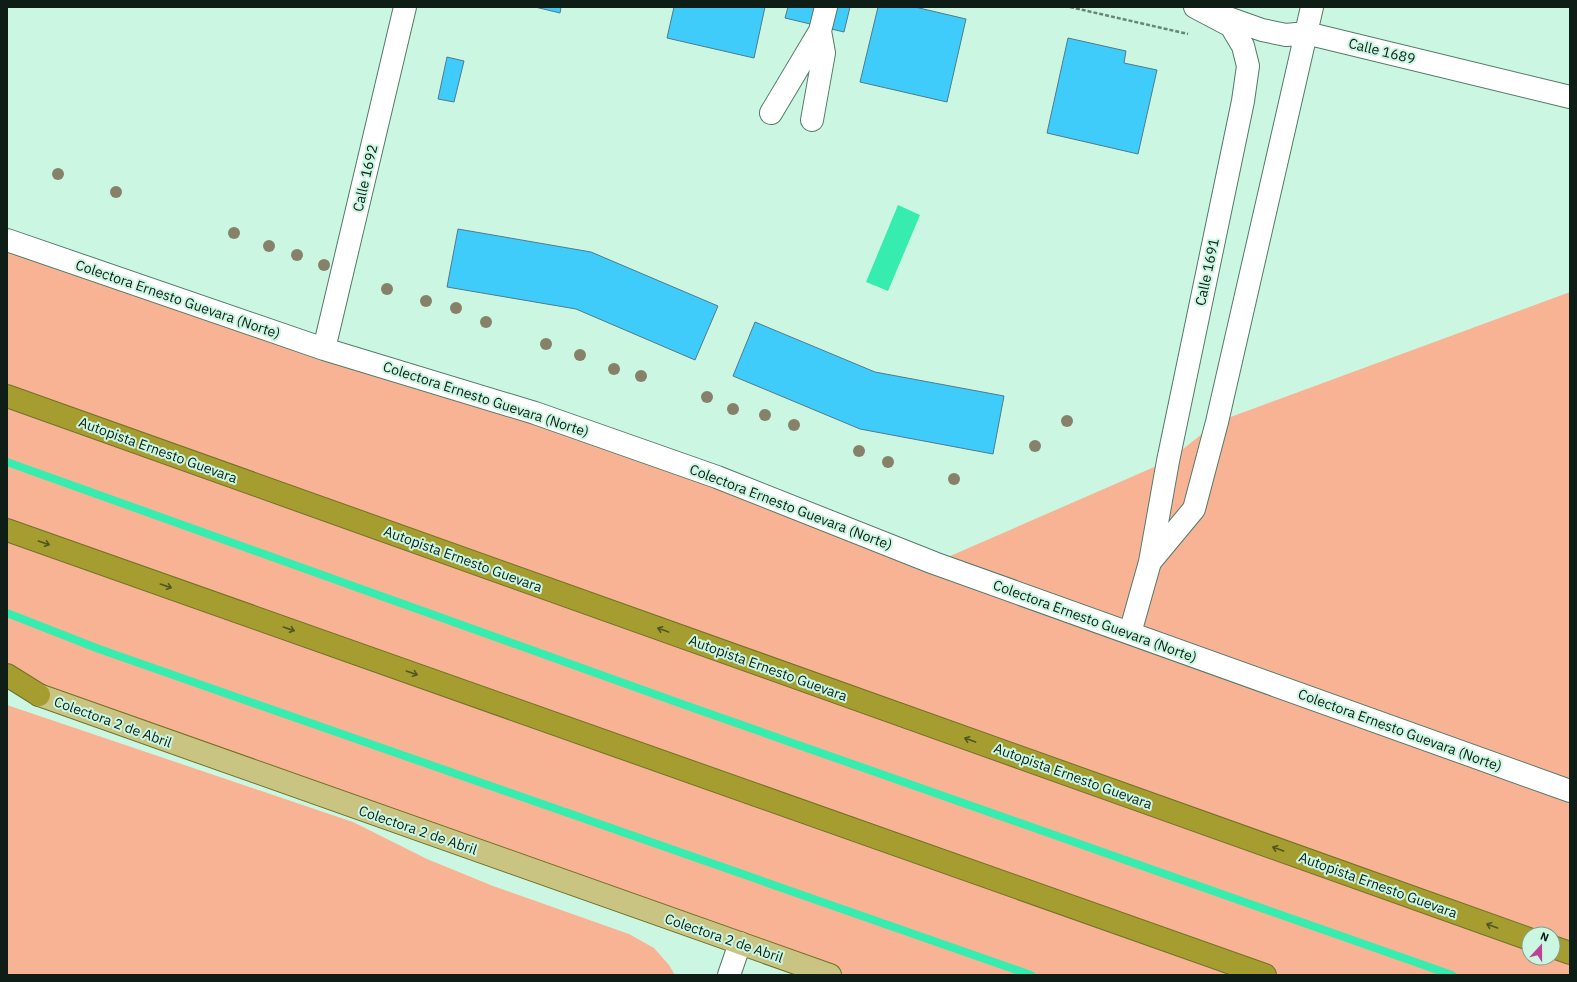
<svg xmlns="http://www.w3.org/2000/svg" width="1577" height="982" viewBox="0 0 1577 982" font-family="'IBM Plex Sans',sans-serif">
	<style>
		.grass { fill: #f8b394; fill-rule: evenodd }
		.water { fill: #36ecaf }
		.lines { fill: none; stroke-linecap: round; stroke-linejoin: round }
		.stream { stroke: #36ecaf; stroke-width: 8 }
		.building { fill: #3fccfa; stroke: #517a8b }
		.minor-casing { stroke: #537a69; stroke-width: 24 }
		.major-casing { stroke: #717127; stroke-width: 24 }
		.highway-casing { stroke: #717127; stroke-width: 24 }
		.path { stroke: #688578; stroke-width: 2.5; stroke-dasharray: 4 2; stroke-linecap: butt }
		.minor { stroke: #fff; stroke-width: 22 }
		.major { stroke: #cac483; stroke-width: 22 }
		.highway { stroke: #a69d30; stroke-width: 22 }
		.tree { fill: #87816a }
		.oneway { stroke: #525722 }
		.labels { text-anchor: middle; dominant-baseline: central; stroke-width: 4; stroke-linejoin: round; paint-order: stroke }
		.street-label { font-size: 14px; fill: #0e1e17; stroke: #cbf7e2 }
	</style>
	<rect width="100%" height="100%" fill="#cbf7e2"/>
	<path class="grass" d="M7,240L934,563L1168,461L1217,422L1570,292V975H830L7,684ZM1529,934H1553V958H1529Z
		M7,705L353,822L427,859L493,886L629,934L654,948L669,965L675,975H7Z"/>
	<path class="water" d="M898,205L920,215L888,291L866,282Z"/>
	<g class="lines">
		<path class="stream" d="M7,462L682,704L1452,975
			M7,613L99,649L1031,975"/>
	</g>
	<path class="building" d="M535,7H561L560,13Z
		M674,7H765L754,58L667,38Z
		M788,7H850L844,32L785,18Z
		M878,7H915L966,19L947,102L860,82Z
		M1068,38L1126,51L1124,63L1157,70L1138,154L1047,133Z
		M447,57L464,61L454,102L438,99Z
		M458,229L591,252L718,306L695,360L576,309L447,287Z
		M755,322L875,372L1004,396L993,454L860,429L733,376Z"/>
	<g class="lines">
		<g class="minor-casing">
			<path id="minor" d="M1220,15L1262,30L1286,35L1306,33L1570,97
				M771,113L820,31L826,7
				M812,120L824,53L820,31
				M7,240L324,349L535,413L717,477L934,563L1570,791
				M324,349L405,7
				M1150,562L1194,509L1217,422L1312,7
				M1130,633L1150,562L1168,461L1243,101L1248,66L1243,46L1231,26L1195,7
				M729,975L740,943"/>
		</g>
		<g class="major-casing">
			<path id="major" d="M39,695L830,975"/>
		</g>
		<g class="highway-casing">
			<path id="highway" d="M7,396L1529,939
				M7,530L1265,975
				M7,675L39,695
				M1553,947L1570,953"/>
		</g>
		<path class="path" d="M1070,7L1188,34"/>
		<use href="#minor" class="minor"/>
		<use href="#major" class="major"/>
		<use href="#highway" class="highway"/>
	</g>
	<g class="tree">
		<circle cx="58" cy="174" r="6"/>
		<circle cx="116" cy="192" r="6"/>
		<circle cx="234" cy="233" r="6"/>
		<circle cx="269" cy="246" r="6"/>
		<circle cx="297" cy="255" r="6"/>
		<circle cx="324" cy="265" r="6"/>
		<circle cx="387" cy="289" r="6"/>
		<circle cx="426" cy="301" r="6"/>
		<circle cx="456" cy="308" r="6"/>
		<circle cx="486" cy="322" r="6"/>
		<circle cx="546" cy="344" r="6"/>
		<circle cx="580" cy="355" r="6"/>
		<circle cx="614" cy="369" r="6"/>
		<circle cx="641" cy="376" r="6"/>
		<circle cx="707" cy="397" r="6"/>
		<circle cx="733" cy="409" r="6"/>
		<circle cx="765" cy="415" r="6"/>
		<circle cx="1067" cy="421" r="6"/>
		<circle cx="794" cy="425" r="6"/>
		<circle cx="1035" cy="446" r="6"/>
		<circle cx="859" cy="451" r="6"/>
		<circle cx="888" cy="462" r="6"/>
		<circle cx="954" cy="479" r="6"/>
	</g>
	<defs><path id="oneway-shaft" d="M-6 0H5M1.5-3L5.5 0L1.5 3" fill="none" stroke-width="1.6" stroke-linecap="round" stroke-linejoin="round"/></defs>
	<g class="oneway">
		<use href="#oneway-shaft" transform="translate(44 543) rotate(19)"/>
		<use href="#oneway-shaft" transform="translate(166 586) rotate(19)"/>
		<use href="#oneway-shaft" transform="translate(289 629) rotate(19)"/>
		<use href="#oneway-shaft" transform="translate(663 630) rotate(-160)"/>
		<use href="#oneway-shaft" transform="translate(412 673) rotate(19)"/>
		<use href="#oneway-shaft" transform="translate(970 740) rotate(-160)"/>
		<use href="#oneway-shaft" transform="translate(1278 849) rotate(-160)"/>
		<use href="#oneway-shaft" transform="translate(1492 926) rotate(-160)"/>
	</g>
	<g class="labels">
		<g class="street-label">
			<text transform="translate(1382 51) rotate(14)">Calle 1689</text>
			<text transform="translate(365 178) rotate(-77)">Calle 1692</text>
			<text transform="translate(1207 272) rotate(-78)">Calle 1691</text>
			<text transform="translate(178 299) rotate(19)">Colectora Ernesto Guevara (Norte)</text>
			<text transform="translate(486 399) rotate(18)">Colectora Ernesto Guevara (Norte)</text>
			<text transform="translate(158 450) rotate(20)">Autopista Ernesto Guevara</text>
			<text transform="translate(791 507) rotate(21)">Colectora Ernesto Guevara (Norte)</text>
			<text transform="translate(463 559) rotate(20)">Autopista Ernesto Guevara</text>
			<text transform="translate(1095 621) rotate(20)">Colectora Ernesto Guevara (Norte)</text>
			<text transform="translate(768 668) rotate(20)">Autopista Ernesto Guevara</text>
			<text transform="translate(113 722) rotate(20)">Colectora 2 de Abril</text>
			<text transform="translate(1400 730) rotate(20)">Colectora Ernesto Guevara (Norte)</text>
			<text transform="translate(1073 776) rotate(20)">Autopista Ernesto Guevara</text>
			<text transform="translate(418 830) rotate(19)">Colectora 2 de Abril</text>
			<text transform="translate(1378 885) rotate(20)">Autopista Ernesto Guevara</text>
			<text transform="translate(724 938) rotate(19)">Colectora 2 de Abril</text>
		</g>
	</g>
	<rect width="1577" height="982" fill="none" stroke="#0e1e17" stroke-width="16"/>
	<g transform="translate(1541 946) rotate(21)"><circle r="19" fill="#cbf7e2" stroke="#7fa091"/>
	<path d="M0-3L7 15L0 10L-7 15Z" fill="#be4292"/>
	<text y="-6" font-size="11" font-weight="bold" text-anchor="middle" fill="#0e1e17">N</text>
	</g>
</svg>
